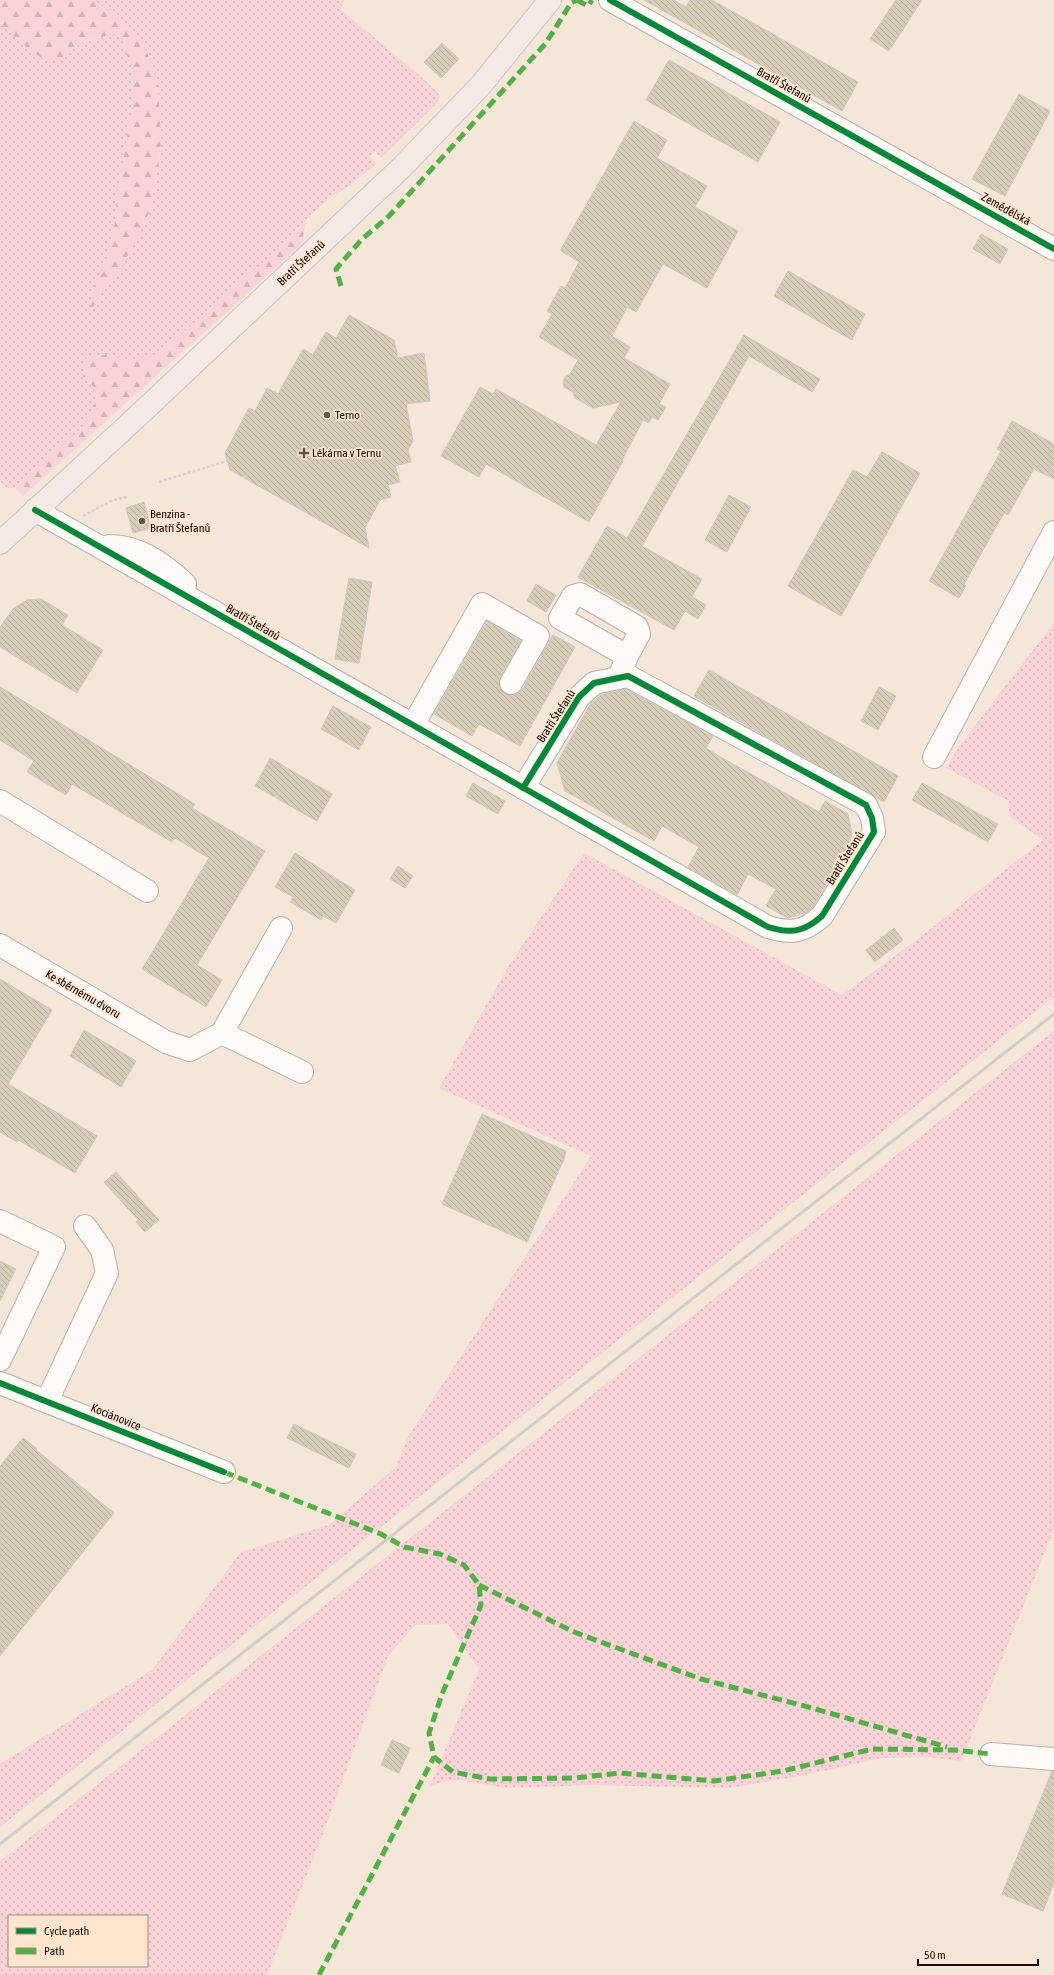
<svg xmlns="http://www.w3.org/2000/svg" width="1054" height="1975" viewBox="0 0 1054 1975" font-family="'Asap Condensed',sans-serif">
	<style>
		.grass { fill: url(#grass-dots); fill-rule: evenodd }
		.forest { fill: url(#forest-firs) }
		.building { fill: url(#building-back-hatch); stroke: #cec7bb }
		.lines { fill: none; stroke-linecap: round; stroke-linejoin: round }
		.minor-casing { stroke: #bab0a5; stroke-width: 24 }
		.major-casing { stroke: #cbc5bf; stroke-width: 24 }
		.path { stroke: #d7d2cf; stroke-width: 2.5; stroke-dasharray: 3 2; stroke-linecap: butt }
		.minor { stroke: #fdfbf9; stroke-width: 22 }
		.major { stroke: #f4e9e6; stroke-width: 22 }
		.rail { stroke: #d2cdca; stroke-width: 3 }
		.quiet { stroke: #54b044; stroke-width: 5; stroke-dasharray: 10 5; stroke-linecap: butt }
		.cycleway-casing { stroke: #ffe5ce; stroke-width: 8 }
		.cycleway { stroke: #00873e; stroke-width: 6 }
		.poi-dot { fill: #60564e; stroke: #ffe5ce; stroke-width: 1.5 }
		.labels { text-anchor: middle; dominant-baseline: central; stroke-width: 3.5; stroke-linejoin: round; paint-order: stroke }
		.street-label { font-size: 12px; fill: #110903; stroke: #ffe5ce }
		.poi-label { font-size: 12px; fill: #110903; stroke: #ffe5ce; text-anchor: start }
	</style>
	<defs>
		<pattern id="grass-dots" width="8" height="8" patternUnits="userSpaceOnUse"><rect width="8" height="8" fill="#f8d3d8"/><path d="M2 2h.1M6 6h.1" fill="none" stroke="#d4b4b8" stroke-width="1.8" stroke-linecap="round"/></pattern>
		<pattern id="forest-firs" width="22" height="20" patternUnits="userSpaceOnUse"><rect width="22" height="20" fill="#f8d3d8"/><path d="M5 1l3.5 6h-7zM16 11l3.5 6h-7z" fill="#d4b4b8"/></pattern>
		<pattern id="building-back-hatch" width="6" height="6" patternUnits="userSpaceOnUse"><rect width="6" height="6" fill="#d6cdb9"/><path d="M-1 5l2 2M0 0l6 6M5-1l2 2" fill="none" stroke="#b7af9d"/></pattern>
	</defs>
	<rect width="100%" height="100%" fill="#f4e6d9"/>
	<path class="grass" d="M95,0H345L340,9L419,75L438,93L440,97L436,104L381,158L375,151L370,156L376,164L349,186L335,194L321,206L306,219L281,249L256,268L167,347L151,357L123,360L107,355L87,356L83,377L92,385L97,397C95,403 93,409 91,414C79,437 36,470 15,488H7L0,481V24L22,42L63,58C69,54 76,44 83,42C93,39 101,41 109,32L119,35L122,40L132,69L133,102L117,197L114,232L105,265L93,291L90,312L105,288L119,270L137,239L150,210L159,162L161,140L158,117L114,17Z
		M1054,623V997L0,1827V1764L152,1670L241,1552L329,1525L396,1467L408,1437L591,1156L439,1088L508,967L584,853L842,995L914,942L1043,840L1009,816V801L946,768L960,745Z
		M1054,1031V1529L961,1761L929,1757L881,1758L805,1775L729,1788L590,1785L507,1788L459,1780L445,1781L430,1786L479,1669L448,1624L415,1625L388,1656L324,1831L267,1975H0V1861ZM9,1916H147V1966H9Z"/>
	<path class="forest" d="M0,0H95L114,17L135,32L147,52L158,87L161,140L159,162L150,210L137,239L119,271L105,288L89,313L93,291L105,265L114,232L117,197L133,102L132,69L122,40L119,35L109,32C99,43 91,37 81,43C74,47 69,56 62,59C39,67 17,36 0,24Z
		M306,219L302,244L23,496L15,488L81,428L90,415L97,397L92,385L83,377L87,356L107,355L123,360L150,357L167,347L256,268L281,249Z"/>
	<path class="building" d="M644,0H673L686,7L690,0H712L858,82L842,111Z
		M896,0H922L889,51L870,39Z
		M442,43L459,59L441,78L424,62Z
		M669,60L780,122L758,162L646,100Z
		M1019,94L1050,111L1005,196L972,179Z
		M634,121L667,140L657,158L707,186L695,207L738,231L707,288L663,264L636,312L627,307L612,336L630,347L624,358L670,384L659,404L666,407L658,420L652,417L649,423L643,420L622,460L623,461L589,522L486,464L479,477L441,456L480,387L493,394L496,389L596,445L621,402L593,408L575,398L573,392L564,387L563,381L566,376L570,374L578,360L539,337L552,314L547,311L561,286L565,288L579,262L561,251V249Z
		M981,234L1008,249L1000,264L973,249Z
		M788,271L865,314L852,340L774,296Z
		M349,315L394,340L398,358L424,353L430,401L406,404L413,441L408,450L411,462L395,466L400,482L388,485L391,497L380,500L365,528L369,548L230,470L225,453L249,408L255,411L267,388L278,394L303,349L313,355L326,332L336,338Z
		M744,335L820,379L812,392L749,356L642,546L702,579L692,597L706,605L698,619L685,611L674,630L578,577L607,526L627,538Z
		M1012,421L1054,444V479L1034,469L1008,515L1004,513L964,584L966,586L959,598L929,581L1001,451L997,449Z
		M882,452L920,473L841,616L788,586L853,470L867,477Z
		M729,495L751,507L727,552L705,540Z
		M144,502L151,528L133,533L126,508Z
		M349,578L372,582L359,663L335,659Z
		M536,584L556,595L546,612L527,601Z
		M41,599L68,615L62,625L103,650L77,693L0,647V627L13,609L27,600Z
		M487,621L521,641L500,677L499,683L500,689L505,694L511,695L517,694L522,690L553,635L575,647L520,746L479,724L472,736L434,714Z
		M709,670L898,776L884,802L694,696Z
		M0,687L195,804L192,808L265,851L197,965L222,980L206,1007L142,969L209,858L175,838L172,842L72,784L66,795L27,772L34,761L0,740Z
		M879,687L896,696L878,730L861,721Z
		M626,689L713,736L706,748L724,759L819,812L825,801L848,814L852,834L848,849L812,908L805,913L788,918L766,906L776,889L748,874L737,895L688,867L699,847L662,826L654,841L565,791L557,763L591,703L600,695Z
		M333,706L371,727L359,750L321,729Z
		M270,758L332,794L317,821L255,786Z
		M473,783L505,801L498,814L466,796Z
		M922,783L998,824L988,842L912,800Z
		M295,853L355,890L336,923L323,916L321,920L290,902L293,897L275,887Z
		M398,866L413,876L405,888L390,879Z
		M894,928L903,940L875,962L866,950Z
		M0,979L52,1010L8,1084L97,1136L75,1173L18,1140L17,1142L0,1132Z
		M84,1030L136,1061L121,1087L70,1056Z
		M482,1114L566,1151L564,1159L527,1242L442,1204Z
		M116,1172L159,1220L145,1232L136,1222L138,1220L104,1182Z
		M0,1261L16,1269L0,1301Z
		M294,1424L356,1454L349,1468L287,1438Z
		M23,1438L37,1449L36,1450L114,1513L0,1656V1466Z
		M392,1740L410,1748L399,1773L381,1765Z
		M1052,1771H1054V1883L1043,1911L1002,1894Z"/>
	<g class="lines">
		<g class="minor-casing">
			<path id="minor" d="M610,0L1054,249
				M35,510C279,650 524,788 768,927C791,934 804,932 822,916L874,832L872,818L866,805L628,676L594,683L579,697L523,788
				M109,546C139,546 163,563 185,584
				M619,678L627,656L639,634L637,627L580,594L573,596L560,618L627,656
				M413,725L482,604L538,636L511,683
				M934,757L1054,532
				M0,801L147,891
				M0,945L166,1042L190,1050L222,1033L302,1072
				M222,1033L281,928
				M0,1221L54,1247L0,1360
				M0,1383L224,1472
				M47,1401L107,1273L102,1250L85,1226
				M991,1754L1054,1759"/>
		</g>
		<g class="major-casing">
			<path id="major" d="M0,543L140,414L401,168L481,85L550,0"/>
		</g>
		<path class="path" d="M159,482L227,461
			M83,516L113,500L128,497"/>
		<use href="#minor" class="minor"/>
		<use href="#major" class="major"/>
		<path class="rail" d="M0,1844L1054,1014"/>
		<path class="quiet" d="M577,0L588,6L592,0
			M341,286L336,269L362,239L389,216L546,43L571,3L577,0
			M224,1472L381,1534L404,1547L440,1554L464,1565L479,1585L481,1605L442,1694L429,1733L434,1757L453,1772L490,1779L575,1778L619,1773L714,1781L783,1771L872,1749L955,1750L991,1754
			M479,1585L574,1632L701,1679L812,1708L947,1747
			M319,1975L434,1757"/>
		<g class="cycleway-casing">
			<path id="cycleway" d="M610,0L1054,249
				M35,510C279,650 524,788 768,927C791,934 804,932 822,916L874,832L872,818L866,805L628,676L594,683L579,697L523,788
				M0,1383L224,1472"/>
		</g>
		<use href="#cycleway" class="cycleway"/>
	</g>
	<g class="poi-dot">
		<circle cx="327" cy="415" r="4"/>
		<path d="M302 447h4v4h4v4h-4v4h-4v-4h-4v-4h4z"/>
		<circle cx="142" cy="521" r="4"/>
	</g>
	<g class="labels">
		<g class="street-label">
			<text transform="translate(784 85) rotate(29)">Bratří Štefanů</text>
			<text transform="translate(1006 209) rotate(29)">Zemědělská</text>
			<text transform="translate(301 263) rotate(-43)">Bratří Štefanů</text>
			<text transform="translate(253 622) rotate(30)">Bratří Štefanů</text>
			<text transform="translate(556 716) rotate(-57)">Bratří Štefanů</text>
			<text transform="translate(845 858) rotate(-58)">Bratří Štefanů</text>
			<text transform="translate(83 994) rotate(30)">Ke sběrnému dvoru</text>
			<text transform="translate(116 1417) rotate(22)">Kociánovice</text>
		</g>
		<g class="poi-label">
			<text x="335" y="415">Terno</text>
			<text x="312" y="453">Lékárna v Ternu</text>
			<text x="150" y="514">Benzina -<tspan x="150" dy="14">Bratří Štefanů</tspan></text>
		</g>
	</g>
	<rect x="8" y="1915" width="140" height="52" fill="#ffe5ce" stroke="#a08d7d"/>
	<rect x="16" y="1928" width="20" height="6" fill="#00873e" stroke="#a08d7d"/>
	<text x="44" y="1935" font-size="12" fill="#110903">Cycle path</text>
	<rect x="16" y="1948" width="20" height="6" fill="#54b044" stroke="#a08d7d"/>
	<text x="44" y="1955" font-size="12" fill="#110903">Path</text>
	<path d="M918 1959v6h120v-6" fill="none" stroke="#110903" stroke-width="2"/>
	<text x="924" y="1959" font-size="12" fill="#110903" stroke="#ffe5ce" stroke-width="3" paint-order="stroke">50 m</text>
</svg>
